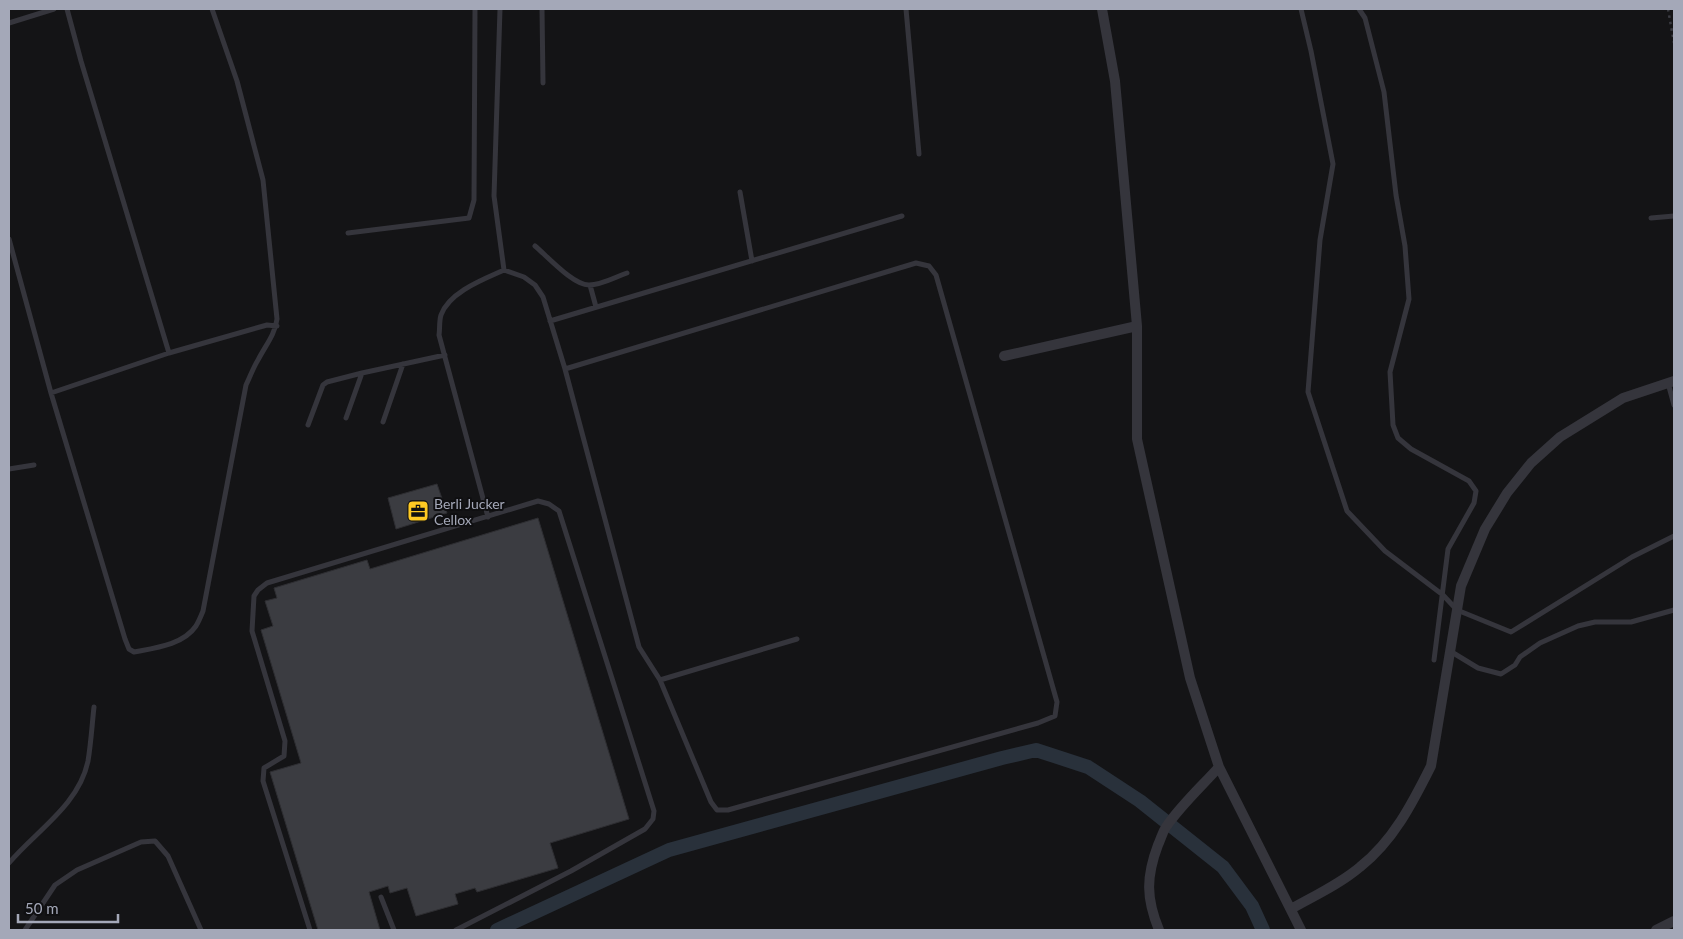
<svg xmlns="http://www.w3.org/2000/svg" width="1683" height="939" viewBox="0 0 1683 939" font-family="Lato,sans-serif">
	<style>
		.lines { fill: none; stroke-linecap: round; stroke-linejoin: round }
		.canal { stroke: #29313b; stroke-width: 14 }
		.building { fill: #3b3c41; stroke: #2e2e32 }
		.path { stroke: #3b3c43; stroke-width: 2.5; stroke-dasharray: 2.5 4; stroke-linecap: butt }
		.service { stroke: #35353c; stroke-width: 5 }
		.minor { stroke: #35353c; stroke-width: 10 }
		.labels { text-anchor: middle; dominant-baseline: central; stroke-width: 4; stroke-linejoin: round; paint-order: stroke }
		.poi-label { font-size: 14px; fill: #a4a8b8; stroke: #0f0f11; text-anchor: start }
	</style>
	<rect width="100%" height="100%" fill="#141416"/>
	<g class="lines">
		<path class="canal" d="M497,930L669,850L1002,758L1036,750L1088,767L1140,801L1223,867L1252,906L1263,930"/>
	</g>
	<path class="building" d="M437,484L447,513L396,529L388,498Z
		M538,518L629,819L550,843L558,868L477,892L475,888L455,894L458,904L416,916L407,888L390,893L388,886L369,892L380,930H318L270,772L301,763L261,630L273,626L265,601L277,598L274,588L367,560L370,569Z"/>
	<g class="lines">
		<path class="path" d="M1668,9L1674,43"/>
		<path class="service" d="M67,9L81,61L169,353
			M542,9L543,83
			M906,9L919,154
			M1301,9L1311,51L1333,164L1320,240L1308,392L1347,511L1385,551L1443,595L1457,610L1511,632L1632,557L1674,536
			M1359,9L1365,18L1384,92L1396,195L1405,246L1409,299L1390,372L1393,425L1398,438L1411,449L1469,481L1476,491L1474,503L1448,549L1434,660
			M9,23L54,9
			M740,192L752,261
			M1651,218L1674,216
			M348,233L469,218L474,200L475,9
			M9,239L51,393L125,639L129,649L134,652C155,648 183,645 196,626C199,621 201,616 203,611L246,385C250,377 253,368 258,360C265,346 275,335 277,319L263,180L237,81L212,9
			M535,246C548,257 573,285 589,285C602,285 615,277 627,273
			M504,270L524,277L535,285L543,297L565,369L639,647L660,680L711,802L717,810H728L1038,723L1055,716L1057,702L936,275L929,266L916,263L565,369
			M590,285L596,307
			M550,321L902,216
			M1668,383L1674,405
			M51,393L169,353L267,325L277,326
			M346,418L362,373
			M383,422L403,364
			M308,425L323,385L327,382L362,373L445,355
			M9,469L34,465
			M488,517L439,335C440,329 439,321 441,315C449,292 484,279 504,270L494,196L500,9
			M1450,651L1478,668L1501,674L1515,665L1520,657L1540,643L1578,626L1595,622H1631L1674,610
			M660,680L797,639
			M9,863C36,831 79,805 88,761C91,743 92,725 94,707
			M381,897L394,930
			M25,930L55,885L77,870L141,842L155,841L168,856L201,930
			M310,930L263,781L264,768L284,756L285,741L252,631L254,596L258,590L267,583L538,501L549,504L559,511L654,811L653,819L645,829L571,871L456,930"/>
		<path class="minor" d="M1102,9L1115,81L1137,326V439L1190,678L1219,767L1301,930
			M1004,356L1137,326
			M1291,909C1314,896 1340,884 1360,867C1393,841 1412,804 1431,766L1461,586L1485,529L1507,493L1531,463L1560,437L1623,398L1674,381
			M1159,930C1146,898 1146,877 1158,845C1161,839 1162,833 1166,827C1181,805 1201,787 1219,767
			M1656,930L1674,921"/>
	</g>
	<defs>
		<g id="office-square" transform="scale(1.125)"><rect x="-9" y="-9" width="18" height="18" rx="4" fill="#ffca23" stroke="#0f0f11"/><path d="M-6-3h4V-5.5h4V-3h4V5H-6ZM-1-4.5V-3h2v-1.5ZM-6 0V1H6V0Z" fill="#111"/></g>
	</defs>
	<g fill-rule="evenodd">
		<use href="#office-square" x="418" y="511"/>
	</g>
	<g class="labels">
		<g class="poi-label">
			<text x="434" y="503">Berli Jucker<tspan x="434" dy="16">Cellox</tspan></text>
		</g>
	</g>
	<rect width="1683" height="939" fill="none" stroke="#a4a8b8" stroke-width="20"/>
	<path d="M18 914v8h100v-8" fill="none" stroke="#a4a8b8" stroke-width="2.5"/>
	<text x="25" y="914" font-size="15" fill="#a4a8b8" stroke="#0f0f11" stroke-width="4" paint-order="stroke">50 m</text>
</svg>
